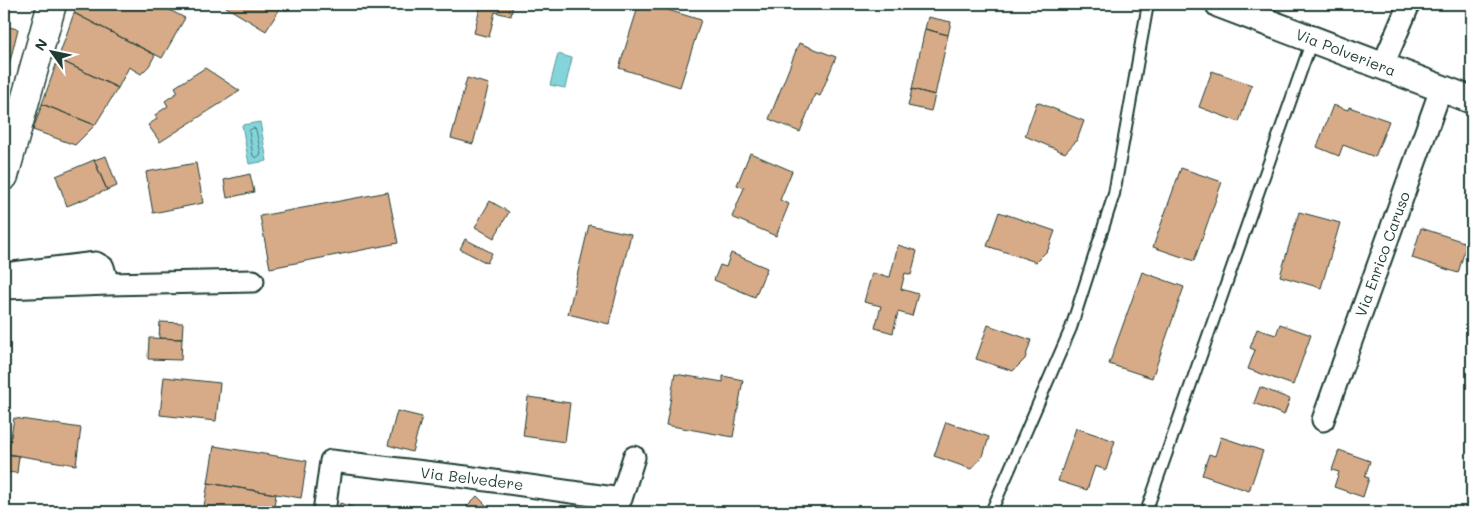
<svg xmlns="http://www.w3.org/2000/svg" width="1476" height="516" viewBox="0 0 1476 516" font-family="Mali,sans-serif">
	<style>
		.water { fill: #84d5db; stroke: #5c9898 }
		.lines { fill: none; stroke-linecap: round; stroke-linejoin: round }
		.shore { stroke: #477a77; stroke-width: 1 }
		.building { fill: #d7ab88; stroke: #1f3d34 }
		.service-casing { stroke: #1f3d34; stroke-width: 14 }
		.minor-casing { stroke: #1f3d34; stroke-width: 25 }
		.tertiary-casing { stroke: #1f3d34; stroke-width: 30 }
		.secondary-casing { stroke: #1f3d34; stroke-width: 31 }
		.service { stroke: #fff; stroke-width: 10 }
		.minor { stroke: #fff; stroke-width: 21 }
		.tertiary { stroke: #fff; stroke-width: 26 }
		.secondary { stroke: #fff; stroke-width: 28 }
		.labels { text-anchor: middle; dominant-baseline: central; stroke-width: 5; stroke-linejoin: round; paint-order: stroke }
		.street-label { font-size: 15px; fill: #1f3d34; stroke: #fff }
	</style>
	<rect width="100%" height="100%" fill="#fff"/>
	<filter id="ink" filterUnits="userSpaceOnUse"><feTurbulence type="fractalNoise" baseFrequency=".02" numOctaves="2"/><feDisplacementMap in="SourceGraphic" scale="10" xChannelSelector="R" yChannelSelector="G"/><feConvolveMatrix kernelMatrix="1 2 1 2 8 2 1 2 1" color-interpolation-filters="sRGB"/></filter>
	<g filter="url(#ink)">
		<path class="water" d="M558,54L572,58L565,88L550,85Z
			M260,122L267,161L249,164L242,125Z"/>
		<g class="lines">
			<path class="shore" d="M254,128L256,130L261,154L256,158L253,156L249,131Z"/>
		</g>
		<path class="building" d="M77,4H158L185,18L162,58L74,13Z
			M228,4H290L286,10L281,7L266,31L226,7Z
			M481,4H513L511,16L495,12L489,37L474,33Z
			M639,4H648L701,20L680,87L619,68Z
			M74,13L155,55L149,66L141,74L129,67L118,88L58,59Z
			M928,17L951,22L948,35L925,29Z
			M4,26L18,29L11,57L4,55Z
			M925,29L948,35L935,95L912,89Z
			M799,43L836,57L820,96L815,94L800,132L769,119Z
			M4,55L11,57L6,76L4,75Z
			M58,59L118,88L95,125L42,104Z
			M205,68L240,91L160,142L148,125L157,119L155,115L168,106L165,101L178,92L175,87Z
			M1212,71L1252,85L1239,122L1199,107Z
			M467,78L489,84L473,144L451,138Z
			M912,89L935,95L931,111L908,106Z
			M1037,102L1084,121L1077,140L1065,153L1025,136Z
			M42,104L95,125L75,145L33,130Z
			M1333,105L1348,110L1349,107L1389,121L1375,157L1343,145L1339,156L1317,147Z
			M750,153L792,171L780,200L789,204L776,236L732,217L744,188L737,185Z
			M106,156L117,186L107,190L94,160Z
			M94,160L107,190L67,206L56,176Z
			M196,163L203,203L153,213L146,172Z
			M1181,168L1222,182L1194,261L1153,247Z
			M250,174L254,192L227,198L224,180Z
			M388,192L398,243L270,268L260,216Z
			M490,201L509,212L494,238L475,227Z
			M999,212L1055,231L1048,250L1036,262L987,246Z
			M1299,212L1340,223L1321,288L1280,276Z
			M589,225L631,234L609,324L568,314Z
			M1421,228L1467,243L1458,273L1412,258Z
			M465,239L492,253L487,263L460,249Z
			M898,245L917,251L911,275L905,273L901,289L918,294L912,316L898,312L893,333L875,328L881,306L864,302L872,273L890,277Z
			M731,253L767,268L755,297L714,280L720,265L726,267Z
			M1142,272L1184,287L1152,378L1109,364Z
			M160,322L183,323L182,339L159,338Z
			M1280,324L1311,335L1293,385L1248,369L1255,350L1250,348L1257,329L1276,335Z
			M988,325L1031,340L1025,359L1013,371L976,359Z
			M149,338L182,339L181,360L148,359Z
			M675,374L723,382V376L743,380L733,437L666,425Z
			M164,377L220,383L216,421L160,415Z
			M1260,387L1290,399L1284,415L1254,403Z
			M528,397L570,403L565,442L523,436Z
			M397,411L422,417L412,452L388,445Z
			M14,418L81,428L76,465L8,454Z
			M946,422L989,437L983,456L971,469L934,456Z
			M1076,428L1115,441L1106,470L1095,466L1087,490L1058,481Z
			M1221,437L1263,451L1249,491L1202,475L1209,454L1215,456Z
			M214,446L307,461L301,498L208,483Z
			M1339,450L1370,461L1365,477L1369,478L1363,497L1334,487L1339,472L1332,470Z
			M4,454L19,456L17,473L4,472Z
			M208,483L276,494L273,512H203Z
			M477,496L493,512H461Z
			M340,503L361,510L360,512H337Z"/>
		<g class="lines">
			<g class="service-casing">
				<path id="service" d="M991,512L1071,328L1114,194L1148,4
					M1146,512L1312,40"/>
			</g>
			<g class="minor-casing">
				<path id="minor" d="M1383,65L1409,4
					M4,274L96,263L103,267L108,284L4,288
					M108,284L253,281
					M1323,420L1441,89
					M324,512L331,461L466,477L621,499L634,457"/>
			</g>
			<g class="tertiary-casing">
				<path id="tertiary" d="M1219,4L1472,100"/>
			</g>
			<g class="secondary-casing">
				<path id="secondary" d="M4,176L52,4"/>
			</g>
			<use href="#service" class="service"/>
			<use href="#minor" class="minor"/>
			<use href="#tertiary" class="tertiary"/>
			<use href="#secondary" class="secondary"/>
		</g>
	</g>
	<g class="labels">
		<g class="street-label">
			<text transform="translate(1346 52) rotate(21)">Via Polveriera</text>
			<text transform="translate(1382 254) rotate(-70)">Via Enrico Caruso</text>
			<text transform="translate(472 478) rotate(7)">Via Belvedere</text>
		</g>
	</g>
	<rect width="1476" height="516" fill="none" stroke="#fff" stroke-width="20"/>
	<rect x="10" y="10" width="1456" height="496" fill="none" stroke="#1f3d34" stroke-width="2" filter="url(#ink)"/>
	<g transform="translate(52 52) rotate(303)" stroke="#ffffff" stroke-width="4" paint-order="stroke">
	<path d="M0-4L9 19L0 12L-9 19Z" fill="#1f3d34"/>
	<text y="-8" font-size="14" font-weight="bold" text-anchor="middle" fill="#1f3d34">N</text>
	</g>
</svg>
